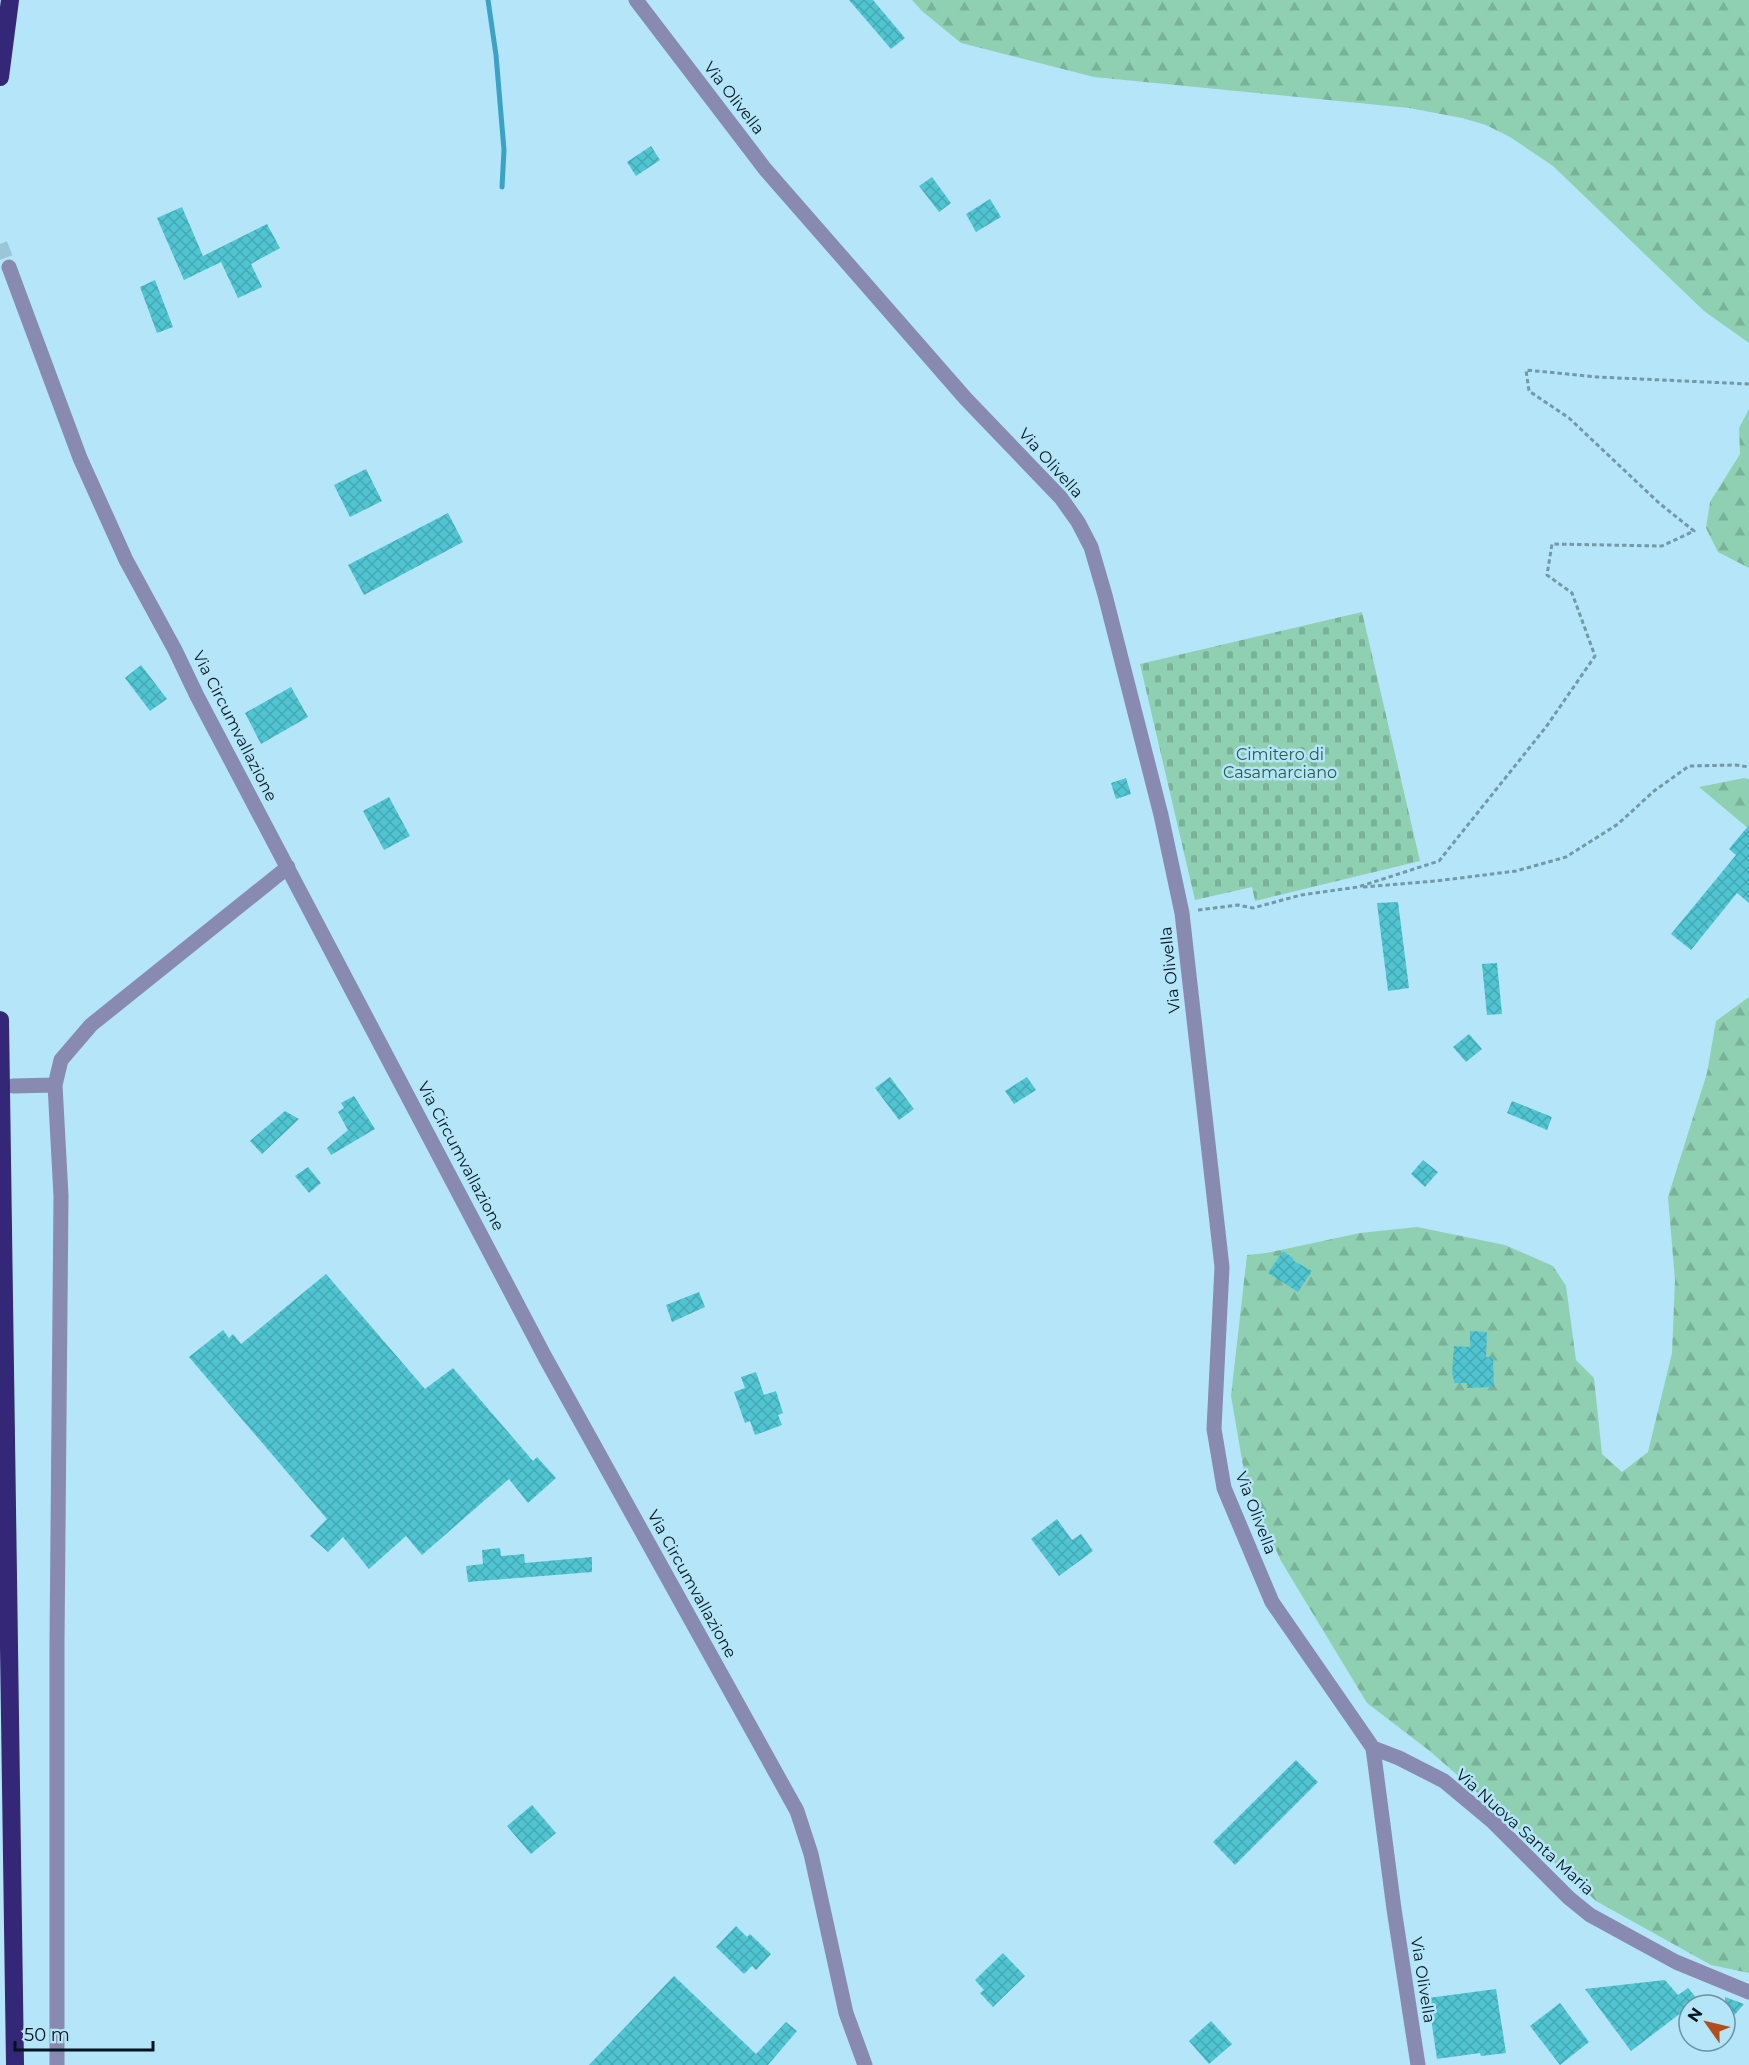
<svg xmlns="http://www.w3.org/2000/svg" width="1749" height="2065" viewBox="0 0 1749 2065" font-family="Montserrat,sans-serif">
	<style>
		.forest { fill: url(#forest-firs) }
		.cemetery { fill: url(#cemetery-stones) }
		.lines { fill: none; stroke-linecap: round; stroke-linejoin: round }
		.stream { stroke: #3ca2c5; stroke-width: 5 }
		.building { fill: url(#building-cross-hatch) }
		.minor-tunnel { stroke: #9ac6d8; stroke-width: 15; stroke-dasharray: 15 8; stroke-linecap: butt }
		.path { stroke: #7399a9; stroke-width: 3; stroke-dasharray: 4.5 3; stroke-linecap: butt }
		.minor { stroke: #898ab1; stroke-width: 15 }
		.highway { stroke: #342778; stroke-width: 18 }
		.labels { text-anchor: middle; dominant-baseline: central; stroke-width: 5; stroke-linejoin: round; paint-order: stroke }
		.street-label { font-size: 16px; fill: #00151e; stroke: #b5e5f9 }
		.park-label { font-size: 16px; fill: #2b5d48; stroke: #b5e5f9 }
	</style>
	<defs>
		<pattern id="forest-firs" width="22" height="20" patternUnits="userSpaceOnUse" patternTransform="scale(1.5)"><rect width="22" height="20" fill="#8fd0b2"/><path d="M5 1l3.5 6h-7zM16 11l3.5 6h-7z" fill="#7ab299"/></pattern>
		<pattern id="cemetery-stones" width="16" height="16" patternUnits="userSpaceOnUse" patternTransform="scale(1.5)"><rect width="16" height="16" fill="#8fd0b2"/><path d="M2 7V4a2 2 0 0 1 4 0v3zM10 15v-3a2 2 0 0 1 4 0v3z" fill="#7ab299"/></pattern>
		<pattern id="building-cross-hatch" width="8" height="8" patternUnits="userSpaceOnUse" patternTransform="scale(1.5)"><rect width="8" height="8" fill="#50c5d1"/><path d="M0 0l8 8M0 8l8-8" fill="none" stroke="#44a8b3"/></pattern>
	</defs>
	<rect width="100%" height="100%" fill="#b5e5f9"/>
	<path class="forest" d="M912,0H1749V343L1704,311L1553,166L1510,137L1486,125L1462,118L1409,108L1094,77L961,43L922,11Z
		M1749,409V568L1718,552L1706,528L1710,502L1740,454L1739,428Z
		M1744,778L1749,779V829L1699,787Z
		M1749,997V1973L1711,1965L1596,1901L1513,1824L1431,1752L1367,1703L1281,1561L1246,1483L1231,1396L1247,1255L1266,1253L1360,1233L1417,1227L1505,1245L1553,1266L1566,1286L1576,1360L1594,1378L1602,1454L1622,1472L1648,1452L1672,1353L1675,1280L1668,1197L1707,1073L1716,1021Z"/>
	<path class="cemetery" d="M1362,612L1420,861L1255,901L1252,887L1195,900L1140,664Z"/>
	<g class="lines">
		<path class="stream" d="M488,0L496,55L504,150L502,187"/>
	</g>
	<path class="building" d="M849,0H873L905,38L891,49Z
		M651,146L660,160L636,176L627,162Z
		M932,177L951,203L939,212L919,186Z
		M990,199L1001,217L976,232L966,214Z
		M182,207L203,256L267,224L280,248L251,264L262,287L238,298L221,262L184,280L157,218Z
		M155,280L173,327L157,333L140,287Z
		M366,469L382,501L350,517L334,485Z
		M448,513L463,542L364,595L348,565Z
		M141,665L167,699L150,711L125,678Z
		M291,687L308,717L261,744L245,713Z
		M1126,778L1131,794L1116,799L1111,783Z
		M389,797L410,836L384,850L363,811Z
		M1749,825V903L1737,893L1691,950L1671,934L1736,855L1729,849Z
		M1398,902L1409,988L1388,991L1377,903Z
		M1497,963L1502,1014L1487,1015L1482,964Z
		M1469,1034L1482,1049L1466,1062L1453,1047Z
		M890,1077L914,1109L899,1120L875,1088Z
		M1027,1077L1036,1090L1014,1104L1005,1091Z
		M354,1096L375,1129L331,1155L327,1148L348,1130L338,1112L344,1108L341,1103Z
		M1512,1101L1552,1117L1547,1130L1507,1113Z
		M285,1111L299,1119L262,1154L250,1141Z
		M1423,1160L1438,1172L1425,1187L1411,1174Z
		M308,1167L321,1183L309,1193L295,1176Z
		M1283,1251L1293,1258L1294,1261L1312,1271L1298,1292L1268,1273Z
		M326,1274L425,1389L453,1368L533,1461L537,1457L556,1478L528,1503L509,1479L422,1555L406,1536L369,1569L343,1537L328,1552L310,1536L327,1519L189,1357L223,1330L229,1338L233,1334L241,1344Z
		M699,1292L705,1307L672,1322L666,1305Z
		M1470,1331L1487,1332L1486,1357H1493L1494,1387L1467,1388V1383H1455L1452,1374L1454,1346L1470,1347Z
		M756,1372L764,1395L776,1391L783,1413L778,1415L782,1425L755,1435L750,1421L745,1423L734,1392L745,1388L741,1377Z
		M1057,1519L1072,1540L1081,1534L1093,1551L1059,1576L1031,1539Z
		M500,1548L501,1556L524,1554L525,1563L592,1557V1572L468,1582L466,1566L483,1564L482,1550Z
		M1296,1760L1318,1782L1235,1865L1213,1842Z
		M532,1805L556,1833L531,1854L507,1826Z
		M736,1926L747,1937L750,1934L771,1954L756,1970L752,1966L744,1974L716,1947Z
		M1003,1953L1025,1976L993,2007L980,1993L984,1990L975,1980Z
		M674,1976L756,2054L786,2022L797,2031L768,2065H589Z
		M1665,1980L1678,1995L1688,1988L1698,2000L1631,2051L1585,1989Z
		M1496,1989L1506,2053L1481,2056L1480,2053L1437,2059L1428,1998Z
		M1725,1997L1744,2004L1725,2026Z
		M1560,2003L1589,2042L1560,2065L1530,2026Z
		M1211,2021L1232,2044L1209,2064L1189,2041Z"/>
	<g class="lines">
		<path class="minor-tunnel" d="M0,244L9,267"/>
		<path class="path" d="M1363,887L1436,881L1516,871L1566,857L1618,824L1654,791L1689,766L1736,765L1749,767
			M1198,910L1238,905L1253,908L1301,895L1358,887L1439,861L1546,727L1595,656L1572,593L1547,575L1552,544L1662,546L1694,531L1659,503L1569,418L1529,391L1526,370L1597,377L1749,384"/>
		<path class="minor" d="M636,0L765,169L966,399L1061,498L1078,522L1091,547L1105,595L1161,815L1182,913L1222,1267L1214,1429L1224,1488L1272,1602L1373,1748L1394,1909L1418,2065
			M9,267L80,458L126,560L175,650L197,696L545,1357L797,1811L811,1854L846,2013L865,2065
			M13,1086L55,1085
			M1373,1748L1399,1758L1444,1781L1492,1821L1569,1898L1590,1915L1676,1962L1749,1992
			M57,2065V1643L61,1196L55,1085L61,1060L91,1025L288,867"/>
		<path class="highway" d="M0,77L10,0
			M0,1020L15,2065"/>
	</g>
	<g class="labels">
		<g class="street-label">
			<text transform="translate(734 98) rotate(52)">Via Olivella</text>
			<text transform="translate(1051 463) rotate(48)">Via Olivella</text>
			<text transform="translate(235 726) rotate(63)">Via Circumvallazione</text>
			<text transform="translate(1170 970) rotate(-96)">Via Olivella</text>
			<text transform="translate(461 1156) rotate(62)">Via Circumvallazione</text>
			<text transform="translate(1256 1513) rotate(69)">Via Olivella</text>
			<text transform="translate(692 1584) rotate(61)">Via Circumvallazione</text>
			<text transform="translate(1525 1832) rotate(42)">Via Nuova Santa Maria</text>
			<text transform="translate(1423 1980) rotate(81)">Via Olivella</text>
		</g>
		<g class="park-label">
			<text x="1280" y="754">Cimitero di<tspan x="1280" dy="18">Casamarciano</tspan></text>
		</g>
	</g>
	<g transform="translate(1707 2023) rotate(304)"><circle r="28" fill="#b5e5f9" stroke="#6d92a1" stroke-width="1.5"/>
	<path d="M0-4.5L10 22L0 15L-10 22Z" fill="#b24e19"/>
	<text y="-9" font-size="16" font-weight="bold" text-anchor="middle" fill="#00151e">N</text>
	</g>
	<path d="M15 2041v9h138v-9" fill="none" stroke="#00151e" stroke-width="3"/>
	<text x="24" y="2041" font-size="18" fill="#00151e" stroke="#b5e5f9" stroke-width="4.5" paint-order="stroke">50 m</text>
</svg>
